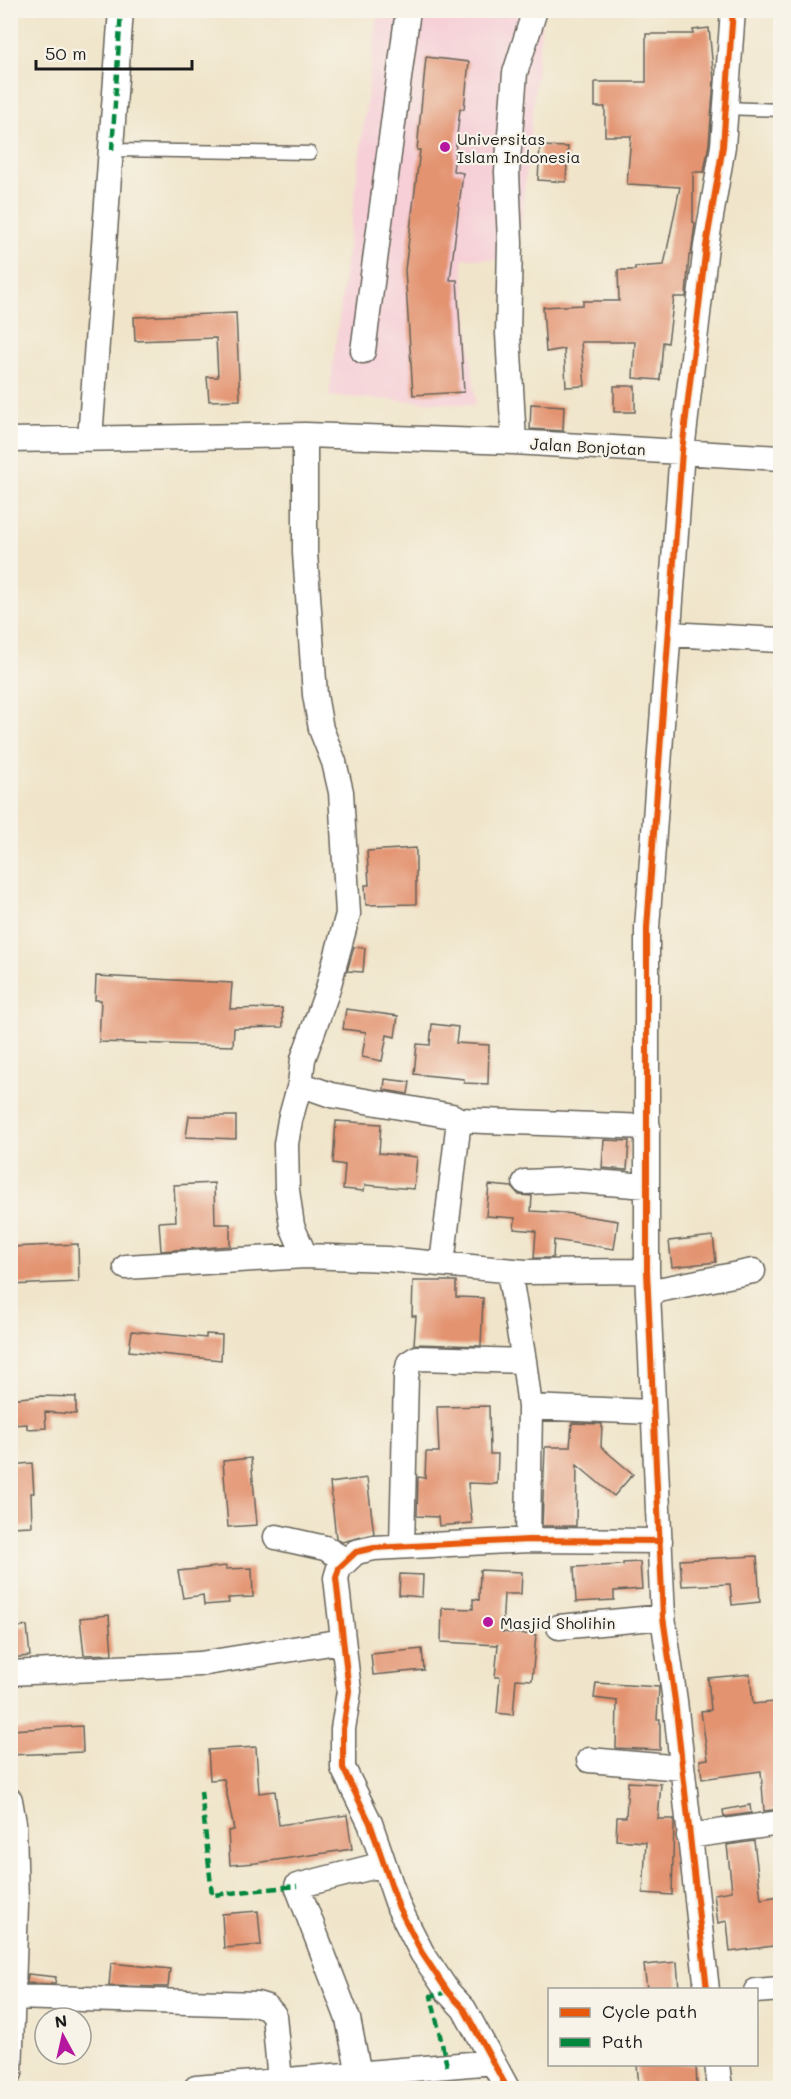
<svg xmlns="http://www.w3.org/2000/svg" width="791" height="2099" viewBox="0 0 791 2099" font-family="Mali,sans-serif">
	<style>
		.built { fill: #f6cfd7 }
		.building { fill: #e3936f }
		.lines { fill: none; stroke-linecap: round; stroke-linejoin: round }
		.lane-casing { stroke: #666259; stroke-width: 15 }
		.street-casing { stroke: #666259; stroke-width: 27 }
		.lane { stroke: #fff; stroke-width: 12 }
		.street { stroke: #fff; stroke-width: 24 }
		.quiet { stroke: #00873e; stroke-width: 4.5; stroke-dasharray: 9 4.5; stroke-linecap: butt }
		.cycleway-casing { stroke: #f7f3e8; stroke-width: 10 }
		.cycleway { stroke: #e8590c; stroke-width: 6 }
		.poi-dot { fill: #b5179e; stroke: #f7f3e8; stroke-width: 2 }
		.labels { text-anchor: middle; dominant-baseline: central; stroke-width: 4.5; stroke-linejoin: round; paint-order: stroke }
		.poi-label { font-size: 16px; fill: #1c1c1c; stroke: #f7f3e8; text-anchor: start }
		.street-label { font-size: 16px; fill: #1c1c1c; stroke: #f7f3e8 }
	</style>
	<rect width="100%" height="100%" fill="#f7f3e8"/>
	<filter id="ink" filterUnits="userSpaceOnUse"><feTurbulence type="fractalNoise" baseFrequency=".0167" numOctaves="2"/><feDisplacementMap in="SourceGraphic" scale="12" xChannelSelector="R" yChannelSelector="G"/><feConvolveMatrix kernelMatrix="1 2 1 2 8 2 1 2 1" color-interpolation-filters="sRGB"/></filter>
	<filter id="wash" filterUnits="userSpaceOnUse"><feTurbulence type="fractalNoise" baseFrequency=".008" numOctaves="4" result="noise"/><feDisplacementMap in="SourceGraphic" scale="24" xChannelSelector="R" yChannelSelector="G"/><feGaussianBlur stdDeviation="1.35" result="paint"/><feColorMatrix in="noise" values="0 0 0 0 0 0 0 0 0 0 0 0 0 0 0 0 0 1.4 0 .05"/><feComposite in="paint" operator="in"/></filter>
	<g filter="url(#wash)">
		<rect width="100%" height="100%" fill="#f0e5ca"/>
		<path class="built" d="M378,11H543L517,261L462,258L476,405L329,396Z"/>
		<g id="blocks">
			<path class="building" d="M709,28L714,80L709,144L704,172H693V222L695,223L691,255H689L686,297H674L668,343L663,342L660,380L633,378L635,342H581L585,386L566,387L564,349L546,352L543,307L583,305V301H619L618,270H635V267L664,265L680,187L627,184L631,136H605V107H595V82H646V34H693V30Z
				M426,57L469,62L464,109H460L453,171L463,173L450,280H457L464,392L413,395L405,270L420,150H417Z
				M540,146L568,147L566,182L538,180Z
				M236,313L240,400L209,401L207,377H218L216,338L135,341L134,317Z
				M614,386H635V412H614Z
				M531,404L564,406L563,431L530,429Z
				M416,848V904L366,905L365,885H369L367,851Z
				M354,947L365,948L363,972L347,971Z
				M96,976L232,983L230,1009L282,1008L283,1027L234,1028L233,1046L99,1042L101,1000H95Z
				M346,1009L398,1016L395,1037L387,1035L382,1061L362,1057L366,1032L343,1029Z
				M432,1024L458,1027L456,1043L489,1045L488,1084L464,1083V1079L414,1074L417,1044L430,1045Z
				M385,1079L410,1082L408,1094L384,1090Z
				M189,1116H236V1139L186,1137Z
				M336,1121L381,1124L379,1153L417,1157L414,1189L365,1185L364,1191L343,1189L345,1165L333,1163Z
				M604,1140L629,1141L627,1170L602,1168Z
				M214,1183L215,1224H230V1246L161,1251L159,1222L176,1221L174,1185Z
				M489,1185L512,1187L519,1195L532,1196L531,1211L565,1213L618,1221L614,1249L554,1240L553,1258H534L536,1231L514,1229L515,1218L486,1216Z
				M713,1236L716,1262L672,1267L669,1241Z
				M78,1244L79,1282L10,1285V1247Z
				M413,1281H456V1297L483,1298L481,1346L414,1344L416,1316H412Z
				M132,1331L206,1338V1334L222,1335L221,1360L129,1351Z
				M39,1396L76,1397V1414L45,1412L46,1428L27,1429V1424L10,1425V1399Z
				M489,1406L490,1454H498L497,1484L468,1483L472,1523L439,1526L438,1517L417,1516L418,1477L425,1478L426,1452H439L437,1407Z
				M572,1423L602,1424L601,1447L633,1474L614,1496L577,1465L576,1526H542L545,1447H570Z
				M251,1458L257,1525L228,1527L223,1461Z
				M32,1463L34,1493H31L32,1526L10,1527V1465Z
				M367,1478L374,1534L342,1542L336,1538L330,1483Z
				M757,1556L760,1602L732,1605L730,1584L682,1586L680,1560Z
				M640,1562L642,1589L614,1591V1600L576,1602L574,1567L623,1565V1563Z
				M226,1566V1569L252,1568L253,1597L228,1598L229,1603L204,1605L203,1595L183,1598L178,1571Z
				M480,1570L522,1572L521,1594H504L502,1632L536,1635L532,1680L516,1679L513,1715L497,1713L500,1677H495L498,1645L441,1642L442,1608L473,1609V1599L479,1600Z
				M400,1574L423,1575L422,1597L399,1595Z
				M109,1615L112,1654L84,1655L80,1618Z
				M27,1626L30,1656L10,1658V1628Z
				M422,1649L424,1670L373,1675L371,1654Z
				M750,1674L753,1704L775,1702L780,1743V1809L764,1811L761,1771L702,1779L700,1760L708,1759L701,1711L711,1710L708,1678Z
				M596,1683L659,1687L657,1719H660V1750L616,1748L617,1701L594,1698Z
				M82,1726L83,1752L10,1755V1730Z
				M256,1747L259,1793L275,1791L279,1825L347,1815L352,1849L256,1863L230,1865L228,1831L234,1830L224,1779L210,1780L208,1750Z
				M628,1782L661,1784L658,1819H674V1822L672,1895L643,1893L646,1842L616,1840L617,1817H626Z
				M750,1805L751,1813L724,1817L723,1810Z
				M754,1841L761,1899L780,1896V1945L730,1952L727,1921L718,1923L714,1894L732,1891L727,1845Z
				M258,1911L261,1945L224,1948L222,1914Z
				M677,1962L679,1989H647L644,1965Z
				M111,1963L170,1969L168,1987L109,1986Z
				M28,1974L56,1977L55,1984L27,1983Z
				M637,2064H696L697,2088H639Z"/>
		</g>
	</g>
	<g filter="url(#ink)">
		<use href="#blocks" fill-opacity="0" stroke="#666259" stroke-width="1.5"/>
		<g class="lines">
			<g class="lane-casing">
				<path id="lane" d="M725,108L780,110
					M112,150L310,153"/>
			</g>
			<g class="street-casing">
				<path id="street" d="M363,351L408,10
					M305,435V553L315,695L321,729L334,762L341,792L348,914L327,992L303,1059L300,1084L290,1120L286,1144L287,1190L292,1226L305,1256
					M90,439L121,10
					M10,440L305,435L514,442L780,458
					M514,442L508,334L510,243L507,172L515,73L535,10
					M668,634L780,640
					M300,1084L331,1095L452,1116L459,1120L442,1264
					M459,1120L648,1127
					M525,1182L569,1180L647,1186
					M126,1267L305,1256L387,1259L525,1272L647,1271
					M509,1271L524,1361L530,1407L528,1540
					M648,1292L753,1271
					M530,1407L652,1412
					M276,1537L325,1548L345,1560
					M402,1546L406,1377L409,1363L417,1358L524,1361
					M559,1627L663,1617
					M10,1673L200,1664L343,1641
					M589,1760L682,1768
					M10,1800L14,1823L16,1905L10,2073
					M689,1836L780,1823
					M707,1990L675,1701L663,1617L647,1271V928L682,451L706,246L723,146L733,10
					M756,1991L780,1989
					M13,1997L257,2004L267,2007L274,2015L280,2081
					M717,2064L720,2088
					M359,2074L348,2019L297,1886L384,1864
					M196,2088L493,2062
					M507,2088L464,2009L448,1992L422,1953L399,1908L370,1823L343,1768V1729L349,1691L336,1578L339,1568L356,1552L374,1548L528,1540L660,1541"/>
			</g>
			<use href="#lane" class="lane"/>
			<use href="#street" class="street"/>
			<path class="quiet" d="M112,150L121,10
				M201,1791L212,1895L297,1886
				M447,2066L431,1996L448,1992"/>
			<g class="cycleway-casing">
				<path id="cycleway" d="M707,1990L675,1701L663,1617L647,1271V928L682,451L706,246L723,146L733,10
					M507,2088L464,2009L448,1992L422,1953L399,1908L370,1823L343,1768V1729L349,1691L336,1578L339,1568L356,1552L374,1548L528,1540L660,1541"/>
			</g>
			<use href="#cycleway" class="cycleway"/>
		</g>
	</g>
	<g class="poi-dot">
		<circle cx="445" cy="147" r="6"/>
		<circle cx="488" cy="1622" r="6"/>
	</g>
	<g class="labels">
		<g class="poi-label">
			<text x="457" y="138">Universitas<tspan x="457" dy="18">Islam Indonesia</tspan></text>
			<text x="500" y="1622">Masjid Sholihin</text>
		</g>
		<g class="street-label">
			<text transform="translate(588 446) rotate(3)">Jalan Bonjotan</text>
		</g>
	</g>
	<rect width="791" height="2099" fill="none" stroke="#f7f3e8" stroke-width="36"/>
	<rect x="548" y="1988" width="210" height="78" fill="#f7f3e8" stroke="#9f9d96" stroke-width="1.5"/>
	<rect x="560" y="2008" width="30" height="9" fill="#e8590c" stroke="#9f9d96" stroke-width="1.5"/>
	<text x="602" y="2018" font-size="18" fill="#1c1c1c">Cycle path</text>
	<rect x="560" y="2038" width="30" height="9" fill="#00873e" stroke="#9f9d96" stroke-width="1.5"/>
	<text x="602" y="2048" font-size="18" fill="#1c1c1c">Path</text>
	<g transform="translate(63 2036) rotate(352)"><circle r="28" fill="#f7f3e8" stroke="#9f9d96" stroke-width="1.5"/>
	<path d="M0-4.5L10 22L0 15L-10 22Z" fill="#b5179e"/>
	<text y="-9" font-size="16" font-weight="bold" text-anchor="middle" fill="#1c1c1c">N</text>
	</g>
	<path d="M36 60v9h156v-9" fill="none" stroke="#1c1c1c" stroke-width="3"/>
	<text x="45" y="60" font-size="18" fill="#1c1c1c" stroke="#f7f3e8" stroke-width="4.5" paint-order="stroke">50 m</text>
</svg>
